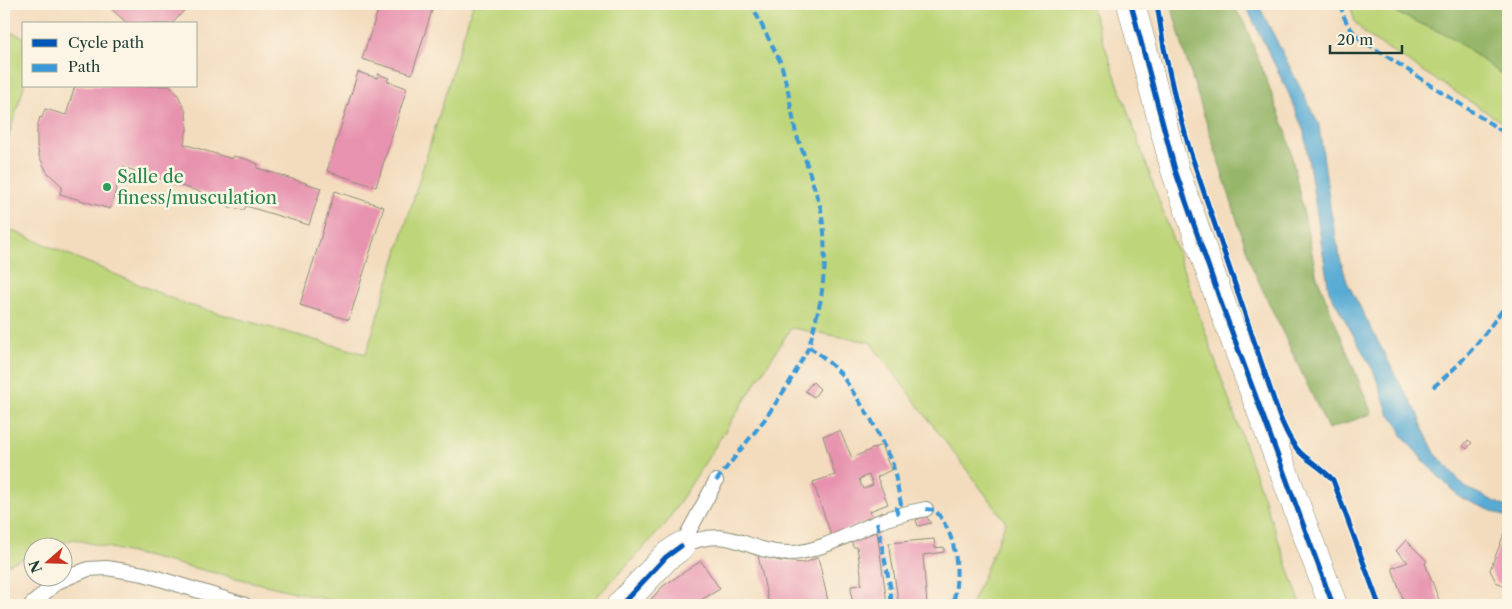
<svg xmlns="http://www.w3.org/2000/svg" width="1512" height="609" viewBox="0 0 1512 609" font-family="'Libre Caslon Text',serif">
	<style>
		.green { fill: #bed579; stroke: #6e8956 }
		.forest { fill: #96b669; stroke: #5a7a4e }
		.water { fill: #59abd4; stroke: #3c7484 }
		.building { fill: #e792ae; fill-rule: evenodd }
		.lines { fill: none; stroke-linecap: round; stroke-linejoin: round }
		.service-casing { stroke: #898c78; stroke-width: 16 }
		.minor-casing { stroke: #898c78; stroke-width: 29 }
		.tertiary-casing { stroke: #898c78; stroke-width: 29 }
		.service { stroke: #fff; stroke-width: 14 }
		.minor { stroke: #fff; stroke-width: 28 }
		.tertiary { stroke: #fff; stroke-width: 28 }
		.quiet { stroke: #3a99d8; stroke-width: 4; stroke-dasharray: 8 4; stroke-linecap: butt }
		.cycleway-casing { stroke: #fcf5e5; stroke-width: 8 }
		.cycleway { stroke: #0057b8; stroke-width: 5 }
		.leisure-dot { fill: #2e9e5b; stroke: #fcf5e5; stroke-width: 2 }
		.labels { text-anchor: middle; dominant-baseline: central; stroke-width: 5; stroke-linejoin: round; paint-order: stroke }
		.leisure-label { font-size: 18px; fill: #27864d; stroke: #fcf5e5; text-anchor: start }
	</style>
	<rect width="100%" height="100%" fill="#fcf5e5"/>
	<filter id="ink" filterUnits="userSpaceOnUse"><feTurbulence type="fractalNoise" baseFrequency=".02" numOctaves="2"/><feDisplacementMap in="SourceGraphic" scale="10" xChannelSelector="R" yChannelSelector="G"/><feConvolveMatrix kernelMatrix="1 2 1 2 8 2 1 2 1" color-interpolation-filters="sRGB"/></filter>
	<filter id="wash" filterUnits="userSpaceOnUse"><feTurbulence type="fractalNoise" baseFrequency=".0096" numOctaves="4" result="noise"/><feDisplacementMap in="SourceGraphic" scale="20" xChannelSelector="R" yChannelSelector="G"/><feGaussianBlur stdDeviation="1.12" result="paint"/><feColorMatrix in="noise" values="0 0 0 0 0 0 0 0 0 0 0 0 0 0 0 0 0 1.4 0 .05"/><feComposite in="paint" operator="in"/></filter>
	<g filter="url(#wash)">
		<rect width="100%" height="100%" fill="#f3dcbd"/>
		<path class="green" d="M473,4H1090L1301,605H971L1006,522L870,342L791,328L665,525L589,605H349L73,539L54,546H32V555L4,566V227L185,304L366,354Z
			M1350,4H1391L1399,14L1451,37L1508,79V126L1365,34L1355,22Z
			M4,30L24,37V86L4,151Z"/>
		<path class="forest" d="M1171,4H1232L1244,22L1287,134L1317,277L1372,414L1328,429L1252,267L1184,52Z
			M1391,4H1508V79L1451,37L1399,14Z"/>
		<path class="water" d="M1245,4H1258L1319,125L1331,213L1340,258L1347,282L1399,382L1419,415L1423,429L1435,453L1465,487L1508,508V518L1459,497L1427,465L1402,435L1397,422L1389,415L1374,372L1329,291L1304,132L1289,94Z"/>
		<g id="blocks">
			<path class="building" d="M108,4H190L172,24H128L107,5Z
				M380,4H434L412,74L362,59Z
				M358,72L377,78L378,74L389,78L387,81L407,88L376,187L327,171Z
				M75,86H171L178,95L186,112L187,129L184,144L232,159L233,156L246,159L258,164L257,168L321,188L309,225L246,206L244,210L232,208L218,201L219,198L123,167L110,209L60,194L62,186L47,172L39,156L37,145V128L40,117L42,118L45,109L66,115Z
				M335,191L384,207L349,320L300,305Z
				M813,382L820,389L814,397L805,391Z
				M840,431L852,458L881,445L891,470L877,477L888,504L870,511L873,520L831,535L813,482L835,475L823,436ZM869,475L873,485L863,489L859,479Z
				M1468,440L1472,443L1467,449L1463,446Z
				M926,516L931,523L918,526L916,520Z
				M877,532L886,596V605L852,604L851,586L861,585V573L857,547H853L851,539Z
				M1504,534L1508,535V587L1496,582L1490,570Z
				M934,539L935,548L944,547V552L923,555L927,605H899L889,543Z
				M1406,540L1427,561L1425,563L1441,605H1405L1392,568L1408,562L1396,551Z
				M758,555L781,561L805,563L818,557L829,605H769Z
				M701,561L720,589L701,600L702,605H646L663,586Z"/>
		</g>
	</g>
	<g filter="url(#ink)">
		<use href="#blocks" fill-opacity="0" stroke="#898c78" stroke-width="1"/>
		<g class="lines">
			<g class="service-casing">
				<path id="service" d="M681,546C732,523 743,552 788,553C814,554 854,532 878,522C894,516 910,512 926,509
					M681,546L716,481
					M31,605L57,582L88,569L107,568L144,574L245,605"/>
			</g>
			<g class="minor-casing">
				<path id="minor" d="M621,605L666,557L681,546"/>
			</g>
			<g class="tertiary-casing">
				<path id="tertiary" d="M1131,4L1175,170L1220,300L1333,605"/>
			</g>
			<use href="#service" class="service"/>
			<use href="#minor" class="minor"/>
			<use href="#tertiary" class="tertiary"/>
			<path class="quiet" d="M1341,4C1342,18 1350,29 1360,39L1508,135
				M809,347L823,357L841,374L871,419L893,465L901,504L896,508L898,515
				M1433,387C1465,362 1485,334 1508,302
				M716,481L765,419L788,385L809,347L821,299L825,264L824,232L821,209L803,152L796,134L788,91L781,63L751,4
				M926,509L935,510C958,537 960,571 953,605
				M877,522L891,590V605"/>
			<g class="cycleway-casing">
				<path id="cycleway" d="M1131,4L1175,170L1220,300L1333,605
					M1157,4L1164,48L1175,98L1190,151L1279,415C1285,429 1292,446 1304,456C1314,464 1324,470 1333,480L1379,605
					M621,605L666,557L681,546"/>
			</g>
			<use href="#cycleway" class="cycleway"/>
		</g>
	</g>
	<circle class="leisure-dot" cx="107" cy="187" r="5"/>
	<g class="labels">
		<g class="leisure-label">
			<text x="117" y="177">Salle de<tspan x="117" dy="21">finess/musculation</tspan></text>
		</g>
	</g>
	<rect width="1512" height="609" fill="none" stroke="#fcf5e5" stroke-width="20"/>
	<rect x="22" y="22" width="175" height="65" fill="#fcf5e5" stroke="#a4ab9e"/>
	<rect x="32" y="39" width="25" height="8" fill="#0057b8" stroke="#a4ab9e"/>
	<text x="68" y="48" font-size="15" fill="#1f3d34">Cycle path</text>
	<rect x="32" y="64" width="25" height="8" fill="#3a99d8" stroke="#a4ab9e"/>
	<text x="68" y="72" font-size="15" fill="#1f3d34">Path</text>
	<g transform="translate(48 562) rotate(250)"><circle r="24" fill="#fcf5e5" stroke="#a4ab9e"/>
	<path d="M0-4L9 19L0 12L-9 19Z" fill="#c8321e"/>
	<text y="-8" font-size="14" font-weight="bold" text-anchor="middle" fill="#1f3d34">N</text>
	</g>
	<path d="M1330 45v8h72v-8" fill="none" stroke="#1f3d34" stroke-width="2.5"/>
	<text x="1337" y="45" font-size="15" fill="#1f3d34" stroke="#fcf5e5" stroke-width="4" paint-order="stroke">20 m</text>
</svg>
